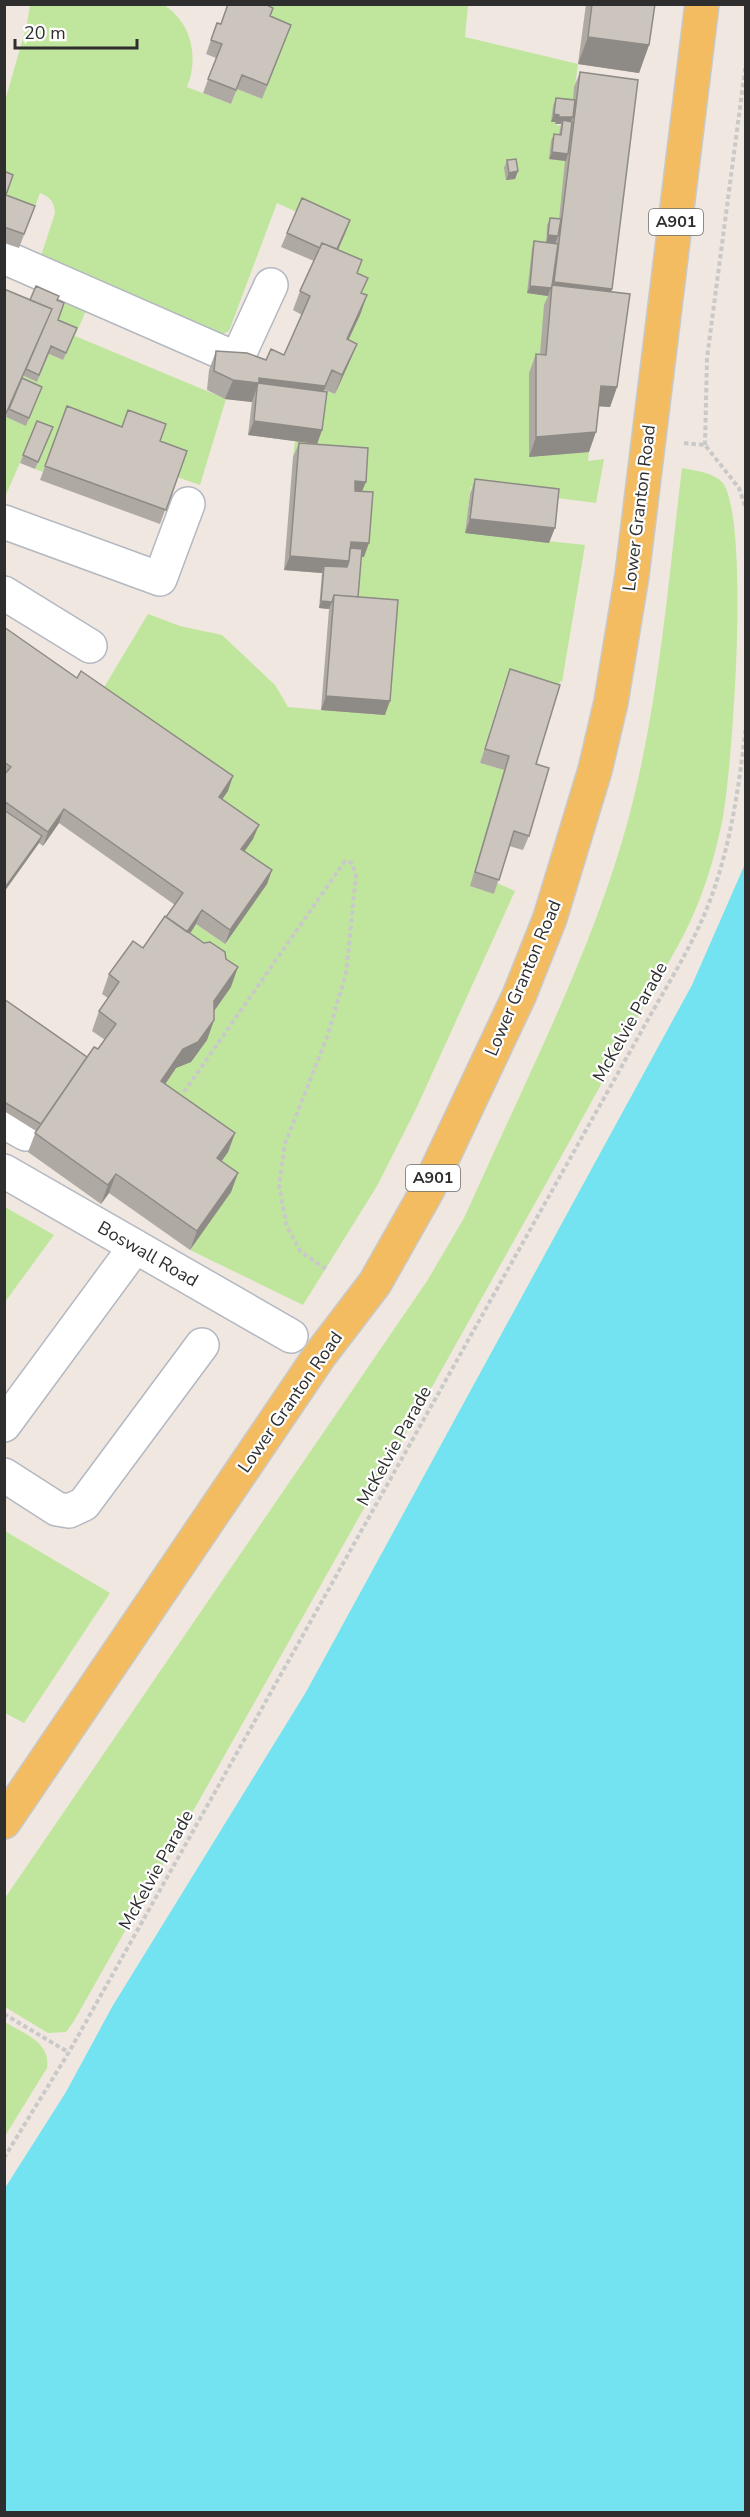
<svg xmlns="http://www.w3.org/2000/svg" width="750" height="2517" viewBox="0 0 750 2517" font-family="'Nunito Sans',sans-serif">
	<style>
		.green { fill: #c0e69d }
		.water { fill: #73e2f1 }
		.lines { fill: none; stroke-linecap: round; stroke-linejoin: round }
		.minor-casing { stroke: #b4b8c1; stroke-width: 36 }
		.major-casing { stroke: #c9c9c9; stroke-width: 36 }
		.path { stroke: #c9c9c9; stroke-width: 4; stroke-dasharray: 4.5 3; stroke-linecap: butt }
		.minor { stroke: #fff; stroke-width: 33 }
		.major { stroke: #f3bc61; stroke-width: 33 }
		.wall { fill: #afa9a3 }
		.shaded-wall { fill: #8e8a85 }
		.building { fill: #cbc5be; stroke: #8e8a85; stroke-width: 1.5 }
		.labels { text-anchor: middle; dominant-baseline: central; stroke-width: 4.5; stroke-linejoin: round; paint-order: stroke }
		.shield { fill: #fff; stroke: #6d6d6d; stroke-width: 1.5 }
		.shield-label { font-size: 16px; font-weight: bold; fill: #2e2e2e }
		.street-label { font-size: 18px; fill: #2e2e2e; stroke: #fff }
	</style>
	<rect width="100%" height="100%" fill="#efe7e0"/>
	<path class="green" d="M30,5H164C192,23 199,58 187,87L231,104L237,89L262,99L228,5H468L465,37L578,64L572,108L556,122V125L565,126L550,159L566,161L558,227L547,226L546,242L555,244V252L532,249L549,296L529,456L589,452L588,461L604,459L596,503L471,487L465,532L585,545L562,682L560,681L555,699L504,684L480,763L504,770L497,883L515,891L416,1109L377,1186L303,1305L190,1250L230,1193L154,1101L176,1068L191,1062L207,1040V1021L179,950L196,924L225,944L214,811L227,790L97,699L148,614L180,626L222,635L275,685L288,707L321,710L355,611L350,505L363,463L293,457L295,441L318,406L325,390L335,394L349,363L330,268L345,234L277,203L229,331L221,335L39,262L55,213C54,201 50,197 40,193L30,220L5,211V101L27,24Z
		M37,284L88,306L75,336L226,399L200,485L177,477L181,465L62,421L43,472L35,469L50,435L35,428L5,497V421L6,417L26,425L20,385L24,376L37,382L49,354L63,360L55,327Z
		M682,468C696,471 713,472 723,483C750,523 733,765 722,822C716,851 708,879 697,906C683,941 661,974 643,1007C596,1095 547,1182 498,1269C358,1520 216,1771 74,2021L66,2032L48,2033L5,2007V1898L427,1281L464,1218L480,1183C534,1062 596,942 630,813C659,701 668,583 682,468Z
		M5,1207L54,1235L5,1302Z
		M5,1531L110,1593L24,1723L5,1713Z
		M5,2022C24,2034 51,2042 47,2068L5,2136Z"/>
	<path class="water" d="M745,864V2512H5V2188L66,2092L112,2007L306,1692L692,985Z"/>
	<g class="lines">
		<g class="minor-casing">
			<path id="minor" d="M4,257L237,359L271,285
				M4,522L160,579L188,504
				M4,593L90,646
				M4,1122L26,1134
				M4,1171L291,1336
				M4,1425L135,1247
				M4,1475L57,1509L69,1511L84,1504L202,1345"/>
		</g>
		<g class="major-casing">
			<path id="major" d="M4,1822L320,1355L375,1283L427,1191L519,996L550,918L595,770L611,702L632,575L702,4"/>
		</g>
		<path class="path" d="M684,443L705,445L739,488L746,509
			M705,445L707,358L746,62
			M184,1092L345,861L352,863L356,876L346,974L327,1037L285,1144L279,1185L287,1227L301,1252L326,1269
			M4,2014L68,2052
			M4,2158L69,2052L169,1874L646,1023C666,987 689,951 705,913C730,853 739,788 746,724"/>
		<use href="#minor" class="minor"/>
		<use href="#major" class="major"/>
	</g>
	<path class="wall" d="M586,4H655L649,45L639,73L578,64Z
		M270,16L286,39L262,99L237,89L231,104L203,93L216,58L206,54L217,23L221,24Z
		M580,72L612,289L611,292L617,387L610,407L599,406L589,452L529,457V373L536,354H540L544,305L548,296L527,293L532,249L534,241L555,244L546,243L547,225L550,218L559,219L565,161L549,159L551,141L554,134H559L561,124H555L556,122H551L553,106L556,98L573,100L574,87Z
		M507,160L518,171L515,179L506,180L504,168Z
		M4,171L6,195L35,206L19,248L4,243Z
		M350,220L338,250L357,273L362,293L367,295L360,315L348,340L349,363L335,394L325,390L324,391L322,430L317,444L248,435L252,401V402L225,399L207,390L209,370L216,351L266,360L284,355L302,315L293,310L300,291L314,261L281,247L287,233Z
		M4,289L30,300H57L58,320L74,336L63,360L49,354L37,382L24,376V375L23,378L39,394L26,426L6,417L8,412L4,420Z
		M67,406L187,451L160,524L40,480Z
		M50,435L35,469L20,463L23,455Z
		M299,443L362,491L364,557H361L358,597L385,715L321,710L329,609L319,608L322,573L284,570L293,457Z
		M475,479L549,543L465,533L470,494Z
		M4,627L228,791L222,799L253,839L245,851L272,870L267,884L225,944L196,924L190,934L231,987L214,1011V1020L207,1040L191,1062L176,1068L165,1084L235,1133L228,1152L221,1161L238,1173L231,1192L190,1250L109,1193L101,1204L28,1152L36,1131L4,1111V999L87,1057L98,1049L105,1040L92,1031L99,1011L108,998L102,994L109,974L143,948L175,905L59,823L43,846L39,843L4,892Z
		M510,669L536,764L529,836L523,850L509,846L494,894L470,886L504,770L480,763Z"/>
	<path class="shaded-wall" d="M588,37L649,45L639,73L578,64Z
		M554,114L573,117L570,124L563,120L561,124H555L556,122H551Z
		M552,152L568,154L566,161L549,159Z
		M518,171L515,179L506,180L509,173Z
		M350,220L345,234L330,268L335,254Z
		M548,235L558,236L555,244L546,243Z
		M554,282L612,289L607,303L552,288Z
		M530,286L551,288L548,296L527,293Z
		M367,295L360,315L340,358L347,339Z
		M357,344L349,363L335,394L342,375Z
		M332,370L318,406L257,387L252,402L225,399L233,380Z
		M601,386L617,387L610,407L594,406Z
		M254,421L322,430L317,444L248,435Z
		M596,432L589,452L529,457L536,437Z
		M355,481L366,482L360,496L350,495Z
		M470,519L555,528L549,543L465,533Z
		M351,542L369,543L364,557L348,556Z
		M290,556L349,561L344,575L324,566L322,573L284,570Z
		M321,601L332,602L329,609L319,608Z
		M326,696L390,701L385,715L321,710Z
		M233,776L228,791L214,811L219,797Z
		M64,809L59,823L43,846L48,832Z
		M259,825L253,839L236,863L241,849Z
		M42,836L39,843L4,892V889Z
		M272,870L267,884L225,944L230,930Z
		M202,910L196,924L179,950L184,936Z
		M238,967L231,987L207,1021L214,1001Z
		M214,1020L207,1040L191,1062L176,1068L154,1101L161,1081L183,1049Z
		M235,1133L228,1152L210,1178L217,1158Z
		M238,1173L231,1192L190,1250L197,1231Z
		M116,1174L109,1193L101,1204L108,1185Z"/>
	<path class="building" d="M228,4H265L273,8L270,16L291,25L267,85L242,75L236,90L208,79L222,44L211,40L217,23L221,24Z
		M592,4H655L649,45L588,37Z
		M580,72L638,80L612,289L554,282Z
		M556,98L575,100L573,117H558L559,115L554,114Z
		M563,120L572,122L568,154L552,152L554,134L561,135Z
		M516,159L518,171L509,173L507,160Z
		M4,171L13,175L6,195L35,206L24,234L4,227Z
		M302,198L350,220L337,249L322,243L320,248L287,233Z
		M550,218L561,219L558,236L548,235Z
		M534,241L558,244L552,286L551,288L530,286Z
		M322,243L362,260L357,273L368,278L361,293L367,295L347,339L357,344L342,375L332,370L325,386L259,378V383L233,380L214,371L216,351L247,353L266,360L271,349L284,355L310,296L300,291Z
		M552,285L630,294L617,387L601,386L596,432L536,437V354L546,355Z
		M36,286L59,296L57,300L64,303L58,320L77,328L66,353L51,346L39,375L26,369L52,309L30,300Z
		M4,289L52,309L4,418Z
		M22,378L42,387L29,418L9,409Z
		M258,383L327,392L322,430L254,421L257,387Z
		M67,406L122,427L128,410L166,424L160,441L187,451L166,510L45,466Z
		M37,421L53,427L38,462L23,455Z
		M299,443L368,448L366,482L355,481V491L373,492L369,543L351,542L349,561L290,556Z
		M475,479L559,489L555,528L470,519Z
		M350,548L362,549L358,597L334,595L332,602L321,601L324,566L347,567L349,561Z
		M334,595L398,600L390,701L326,696Z
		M4,627L77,678L81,671L233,776L219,797L259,825L241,849L272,870L230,930L202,910L187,932L166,917L183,893L64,809L48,832L4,801V775L11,767L4,762Z
		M510,669L560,685L536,764L549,768L529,836L514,831L499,880L475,872L509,756L485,749Z
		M4,810L42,836L4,889Z
		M165,916L204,943L210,942L225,952L226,959L238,967L214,1001V1020L198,1042L183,1049L161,1081L235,1133L217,1158L238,1173L197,1231L116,1174L108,1185L35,1133L94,1047L98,1049L116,1024L99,1011L119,982L109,974L133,941L143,948Z
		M4,999L87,1057L41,1124L4,1102Z"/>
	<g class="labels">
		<g class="shield">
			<rect x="649" y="209" width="54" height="26" rx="4.5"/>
			<rect x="406" y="1165" width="54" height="26" rx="4.5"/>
		</g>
		<g class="shield-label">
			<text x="676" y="222">A901</text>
			<text x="433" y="1178">A901</text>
		</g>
		<g class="street-label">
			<text transform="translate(639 508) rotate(-83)">Lower Granton Road</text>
			<text transform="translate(523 978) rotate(-67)">Lower Granton Road</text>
			<text transform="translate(630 1022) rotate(-61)">McKelvie Parade</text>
			<text transform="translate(148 1254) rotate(30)">Boswall Road</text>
			<text transform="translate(290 1402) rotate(-55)">Lower Granton Road</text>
			<text transform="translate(394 1446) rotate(-61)">McKelvie Parade</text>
			<text transform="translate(156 1870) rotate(-61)">McKelvie Parade</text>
		</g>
	</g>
	<rect width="750" height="2517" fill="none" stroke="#2e2e2e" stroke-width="12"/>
	<path d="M15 39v9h122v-9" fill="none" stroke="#2e2e2e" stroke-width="3"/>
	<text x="24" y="39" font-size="18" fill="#2e2e2e" stroke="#ffffff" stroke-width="4.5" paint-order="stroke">20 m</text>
</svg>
